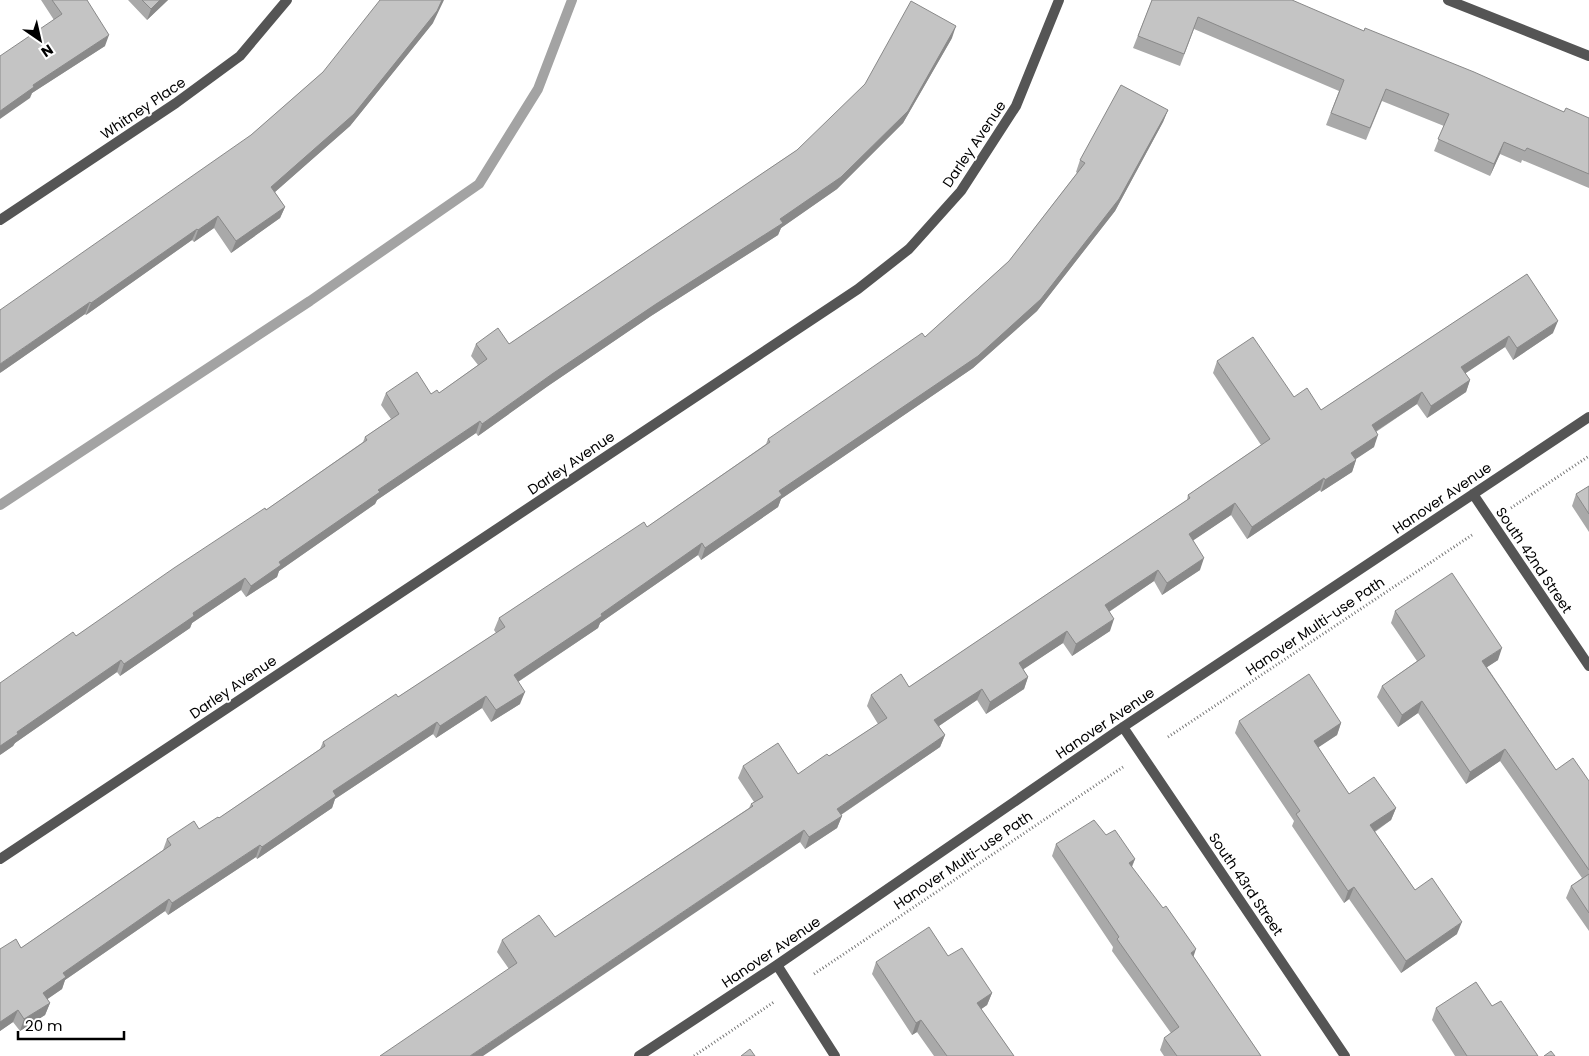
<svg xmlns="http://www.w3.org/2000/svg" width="1589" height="1056" viewBox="0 0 1589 1056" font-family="Poppins,sans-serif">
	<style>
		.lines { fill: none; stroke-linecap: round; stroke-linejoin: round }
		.stream { stroke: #a3a3a3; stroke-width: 10 }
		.path { stroke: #777; stroke-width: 3; stroke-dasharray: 1 2.5; stroke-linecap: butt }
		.street { stroke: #555; stroke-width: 10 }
		.wall { fill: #a9a9a9 }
		.shaded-wall { fill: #898989 }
		.building { fill: #c4c4c4; stroke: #898989 }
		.labels { text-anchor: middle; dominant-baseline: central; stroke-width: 4; stroke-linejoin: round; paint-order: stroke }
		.street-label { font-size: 14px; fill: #000; stroke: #fff }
	</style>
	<rect width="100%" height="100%" fill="#fff"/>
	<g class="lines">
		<path class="stream" d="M0,505L310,301L479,184L538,89L572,0"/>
		<path class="path" d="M1511,508L1589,456
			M1168,737L1472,535
			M814,974L1123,767
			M694,1056L774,1002"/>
		<path class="street" d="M1448,0L1589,56
			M0,220L176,103L240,56L287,0
			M1473,494L1589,666
			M1123,727L1345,1056
			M0,859L858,289L909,249L961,191L1016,106L1059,0
			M777,965L835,1056
			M639,1056L777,965L1123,727L1589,417"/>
	</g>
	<path class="wall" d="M41,0H87L105,46L32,93L30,98L54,20Z
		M128,0H168L147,20Z
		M1152,0L1364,31L1564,112L1589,118V188L1522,160L1521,163L1500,154L1490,176L1434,151L1444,126L1382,101L1366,140L1326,125L1339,91L1194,29L1180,66L1133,48Z
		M433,23L350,126L275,192L285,207L280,218L231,253L214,228L194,242L192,240L86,315L85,314L0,373L251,135L323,72Z
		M952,38L903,123L837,189L781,228L778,235L651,316L548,386L478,436L476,433L377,500L375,504L279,571L277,577L246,597L241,590L192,623L190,628L120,676L117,672L15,743L13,746L0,755L76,636L266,510L363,442L365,437L391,419L381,405L386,393L431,394L439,393L478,365L471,356L476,344H509L797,150Z
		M1168,110L1163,122L1115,211L1037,311L973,368L781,499L778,507L701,560L698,555L600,623L598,628L518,682L520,704L491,722L482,708L436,738L433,734L335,799L332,808L257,859L256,857L168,915L165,911L65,980L62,989L47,999L50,1003L45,1015L20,1031L13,1022L0,1031V949L21,948L163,850L167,839L199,829L219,818L320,749L323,742L398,697L496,633L494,630L499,618L647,527L766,444L768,439L925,337L1009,261L1077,173L1076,172L1080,160Z
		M1527,274L1553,333L1513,360L1505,347L1465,373L1470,380L1466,392L1427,418L1417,404L1376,432L1374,447L1355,459L1356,460L1352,472L1321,492L1320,490L1247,539L1231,515L1193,540L1200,570L1162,595L1154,581L1109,612L1110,631L1072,656L1063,643L1023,669L1028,677L1024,689L986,714L977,700L939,726L945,735L940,747L841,815L842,816L837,828L805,849L800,842L509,969L497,952L502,940L555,937L749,808L751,804L754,802L738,778L743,766L798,774L829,756L878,724L867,706L871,695L909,687L1187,500L1188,495L1261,445L1213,373L1217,361L1321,410Z
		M1589,486V532L1572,506L1576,494Z
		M1395,611L1498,660L1487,667L1556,770L1589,781V931L1566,898L1571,886L1582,878L1500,761L1466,784L1418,713L1398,727L1377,697L1382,686L1417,661L1391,623Z
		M1239,721L1341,723L1337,735L1318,747L1349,794L1396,808L1391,820L1375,832L1415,890L1457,934L1401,973L1349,899L1344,903L1292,826L1294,821L1235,733Z
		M1106,835L1135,859L1132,867L1261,1056H1164L1160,1050L1164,1038L1171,1033L1112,951L1113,947L1052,856L1056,844Z
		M948,956L992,993L987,1005L981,1009L1014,1056H934L917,1032L912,1035L872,974L876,962Z
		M1492,1006L1538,1056H1455L1432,1020L1436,1008Z"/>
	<path class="shaded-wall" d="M160,0H168L147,20L151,9Z
		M442,0H444L433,23L350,126L267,199L271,187Z
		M956,26L952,38L903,123L837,189L781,228L778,235L651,316L548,386L478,436L482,424L552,374Z
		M109,35L105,46L32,93L30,98L0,119V111L33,85Z
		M1168,110L1163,122L1115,211L1037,311L973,368L781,499L778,507L701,560L705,548L779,491Z
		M1504,142L1500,154L1490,176L1494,164Z
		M285,207L280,218L231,253L236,241Z
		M218,216L214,228L194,242L198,230Z
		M197,229L192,240L86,315L91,303Z
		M90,302L85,314L0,373V364Z
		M1558,321L1553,333L1513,360L1517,348Z
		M1509,336L1505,347L1457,379L1461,367Z
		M1470,380L1466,392L1427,418L1431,406Z
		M1422,392L1417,404L1367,437L1372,425Z
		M480,421L476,433L377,500L375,504L279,571L277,577L246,597L251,586L279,562L378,490Z
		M1378,435L1374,447L1347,465L1351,453Z
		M1356,460L1352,472L1321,492L1325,480Z
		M1324,478L1320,490L1247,539L1252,527Z
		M1235,503L1231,515L1185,546L1189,534Z
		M702,543L698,555L600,623L598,628L510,687L514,675L601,614Z
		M1204,558L1200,570L1162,595L1167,583Z
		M1158,570L1154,581L1101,617L1105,605Z
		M245,578L241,590L192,623L190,628L120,676L124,664L193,613Z
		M1114,619L1110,631L1072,656L1076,644Z
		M1067,631L1063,643L1015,675L1019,663Z
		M1502,648L1498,660L1478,673L1482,661Z
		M121,660L117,672L15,743L13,746L0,755V746L17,732Z
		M1028,677L1024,689L986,714L990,702Z
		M982,689L977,700L930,732L934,720Z
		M525,692L520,704L491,722L496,710Z
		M486,696L482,708L436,738L440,726Z
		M1422,701L1418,713L1398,727L1402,715Z
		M437,722L433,734L335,799L332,808L257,859L262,847L333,791Z
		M1341,723L1337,735L1310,753L1314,741Z
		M945,735L940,747L833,820L837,809Z
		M1505,749L1500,761L1466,784L1470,772Z
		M1396,808L1391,820L1366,837L1370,825Z
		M842,816L837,828L805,849L809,837Z
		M804,830L800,842L483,1056H470Z
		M260,845L256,857L168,915L172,903Z
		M1135,859L1130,870L1129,863Z
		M1354,887L1349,899L1344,903L1348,891Z
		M169,899L165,911L65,980L62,989L39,1005L43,993L63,973Z
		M1462,922L1457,934L1401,973L1406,961Z
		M1196,949L1192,961L1191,953Z
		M992,993L987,1005L973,1015L977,1003Z
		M50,1003L45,1015L20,1031L24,1019Z
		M18,1010L13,1022L0,1031V1022Z
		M921,1020L917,1032L912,1035L916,1023Z"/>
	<path class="building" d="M52,0H87L109,35L33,85L34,87L0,111V56L62,14Z
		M142,0H160L151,9Z
		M380,0H442L437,11L354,114L271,187L285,207L236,241L218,216L198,230L197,229L91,303L90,302L0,364V310L251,135L323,72Z
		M1152,0H1292L1364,31L1365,28L1474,72L1564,112L1566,108L1589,118V174L1527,148L1525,151L1504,142L1494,164L1438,139L1449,114L1386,89L1370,128L1331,113L1344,80L1198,17L1184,54L1138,36Z
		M911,1L956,26L908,111L841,177L780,219L783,223L656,304L552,374L482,424L480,421L378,490L380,492L279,562L281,565L251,586L245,578L193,613L194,616L124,664L121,660L17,732L18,734L0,746V683L73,632L76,636L174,568L265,508L266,510L367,440L365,437L399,414L386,393L417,372L431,394L437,390L439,393L487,359L476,344L498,328L509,344L797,150L865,84Z
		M1121,85L1168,110L1119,199L1041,299L978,356L779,491L782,495L705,548L702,543L601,614L602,616L514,675L525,692L496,710L486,696L440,726L437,722L333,791L336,796L262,847L260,845L172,903L169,899L63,973L66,977L43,993L50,1003L24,1019L18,1010L0,1022V949L16,939L21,948L171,845L167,839L194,821L199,829L218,817L219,818L325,746L323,742L396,694L398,697L505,627L499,618L644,522L647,527L770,442L768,439L922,333L925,337L1009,261L1085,163L1080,160Z
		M1527,274L1558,321L1517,348L1509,336L1461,367L1470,380L1431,406L1422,392L1372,425L1378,435L1351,453L1356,460L1325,480L1324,478L1252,527L1235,503L1189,534L1204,558L1167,583L1158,570L1105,605L1114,619L1076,644L1067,631L1019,663L1028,677L990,702L982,689L934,720L945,735L837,809L842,816L809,837L804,830L470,1056H380L517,963L502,940L539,915L555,937L753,806L751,804L763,797L743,766L778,743L798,774L827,754L829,756L887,718L871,695L901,674L909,687L1190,498L1188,495L1270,439L1217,361L1253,337L1294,397L1307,388L1321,410Z
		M1589,486V514L1576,494Z
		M1452,573L1502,648L1482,661L1556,770L1573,758L1589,781V870L1505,749L1470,772L1422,701L1402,715L1382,686L1425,656L1395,611Z
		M1309,674L1341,723L1314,741L1349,794L1374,777L1396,808L1370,825L1415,890L1432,878L1462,922L1406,961L1354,887L1348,891L1296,814L1300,811L1239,721Z
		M1094,820L1106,835L1115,830L1135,859L1129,863L1163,908L1166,906L1196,949L1191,953L1261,1056H1177L1164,1038L1179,1027L1117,939L1119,937L1056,844Z
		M1589,874V913L1571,886Z
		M929,927L948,956L962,948L992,993L977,1003L1014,1056H947L921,1020L916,1023L876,962Z
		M1476,982L1492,1006L1501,1001L1538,1056H1467L1436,1008Z
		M750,1049L755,1056H741Z
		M1551,1051L1555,1056H1544Z"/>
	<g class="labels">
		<g class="street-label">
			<text transform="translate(143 108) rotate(-34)">Whitney Place</text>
			<text transform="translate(974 144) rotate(-56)">Darley Avenue</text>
			<text transform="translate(571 463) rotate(-34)">Darley Avenue</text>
			<text transform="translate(1442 498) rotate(-34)">Hanover Avenue</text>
			<text transform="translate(1534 560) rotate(56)">South 42nd Street</text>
			<text transform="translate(1315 626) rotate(-34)">Hanover Multi-use Path</text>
			<text transform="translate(233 687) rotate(-34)">Darley Avenue</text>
			<text transform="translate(1105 723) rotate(-34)">Hanover Avenue</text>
			<text transform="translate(963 860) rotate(-34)">Hanover Multi-use Path</text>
			<text transform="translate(1246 884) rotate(56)">South 43rd Street</text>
			<text transform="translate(771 952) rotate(-34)">Hanover Avenue</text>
		</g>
	</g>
	<g transform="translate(40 40) rotate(146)" stroke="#ffffff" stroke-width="4" paint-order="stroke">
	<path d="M0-4L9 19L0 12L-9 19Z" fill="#000000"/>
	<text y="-8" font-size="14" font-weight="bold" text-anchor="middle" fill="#000000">N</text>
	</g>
	<path d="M18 1031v8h106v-8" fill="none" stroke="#000000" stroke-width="2.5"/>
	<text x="25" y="1031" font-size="15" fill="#000000" stroke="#ffffff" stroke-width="4" paint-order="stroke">20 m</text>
</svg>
